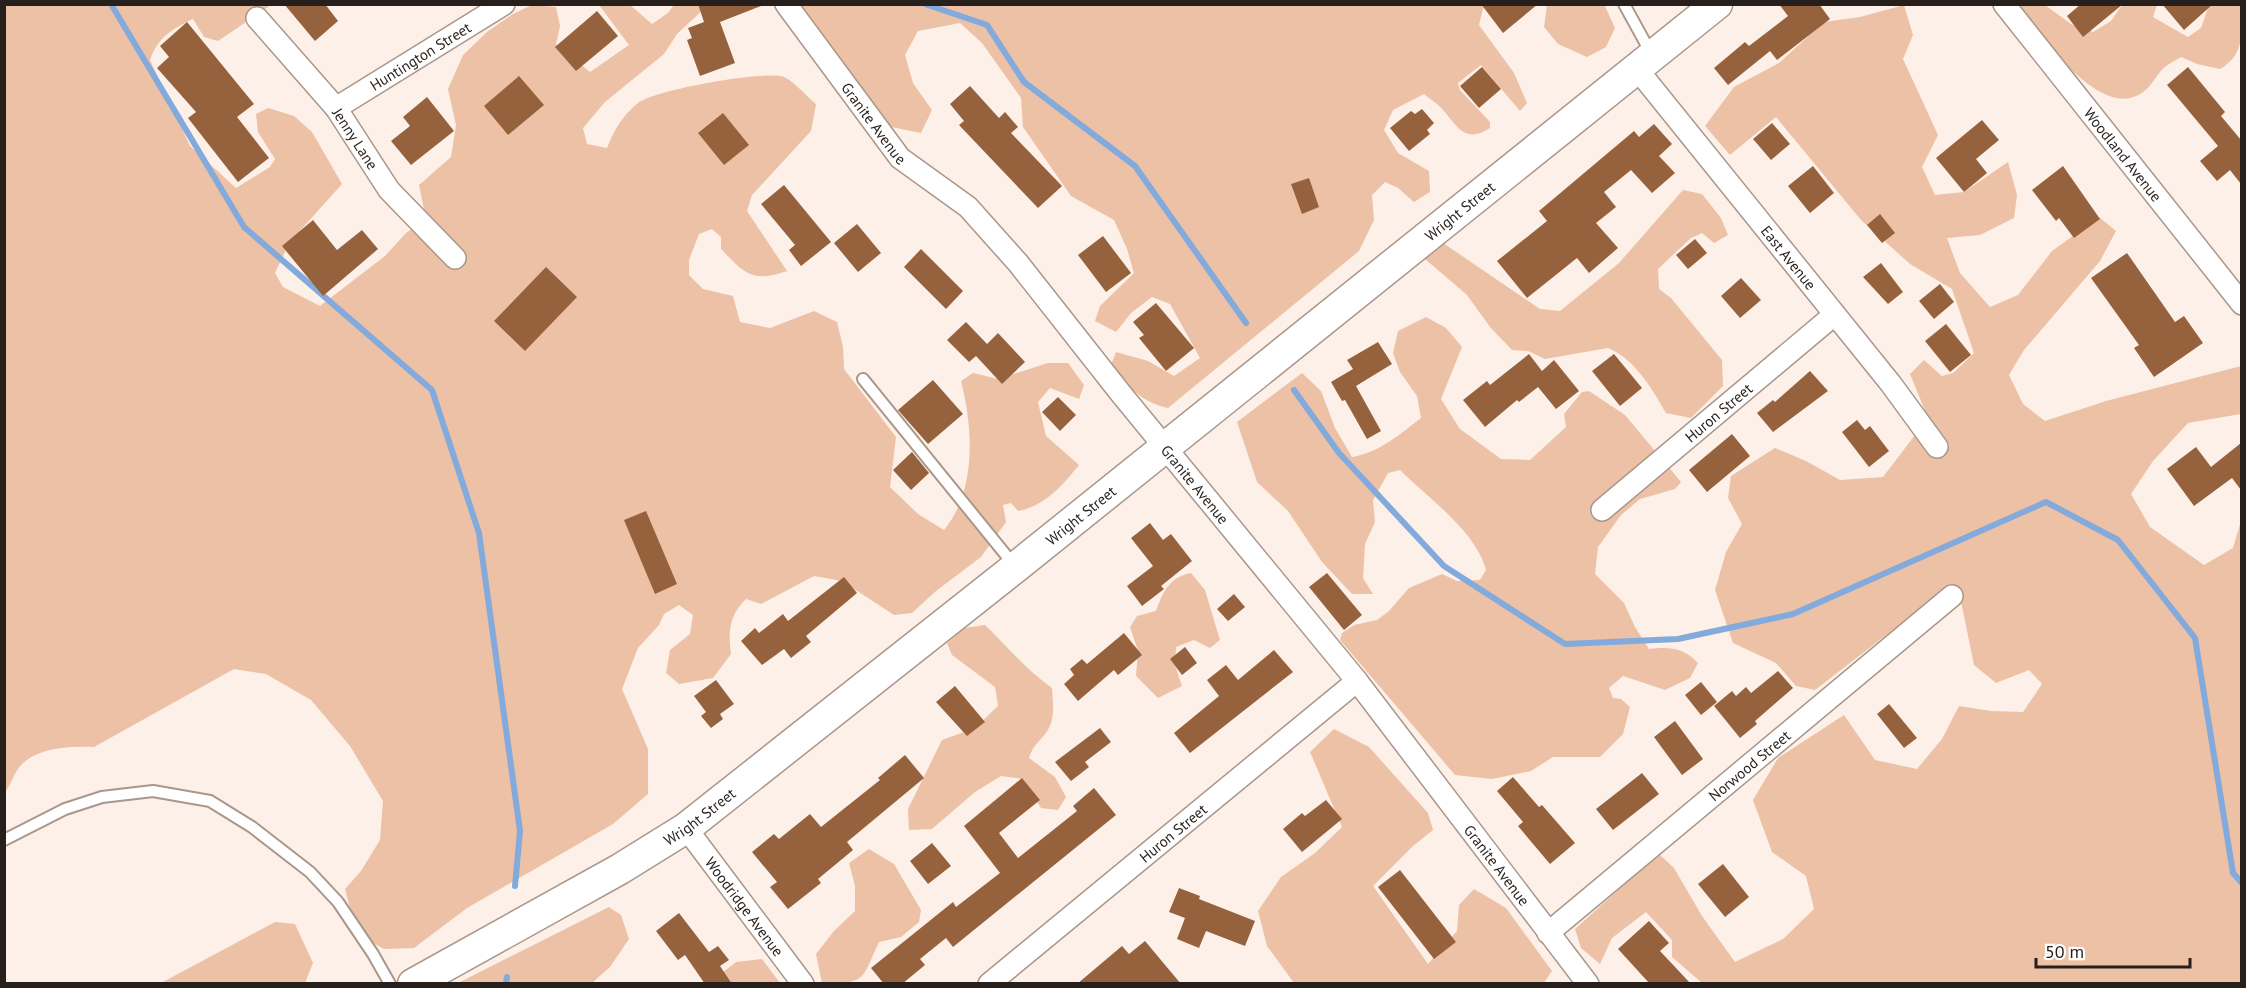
<svg xmlns="http://www.w3.org/2000/svg" width="2246" height="988" viewBox="0 0 2246 988" font-family="'PT Sans',sans-serif">
	<style>
		.green { fill: #ecc1a5 }
		.lines { fill: none; stroke-linecap: round; stroke-linejoin: round }
		.stream { stroke: #82aadc; stroke-width: 6 }
		.building { fill: #96623e }
		.lane-casing { stroke: #aa978b; stroke-width: 14 }
		.street-casing { stroke: #aa978b; stroke-width: 24 }
		.secondary-casing { stroke: #aa978b; stroke-width: 33 }
		.lane { stroke: #fff; stroke-width: 10 }
		.street { stroke: #fff; stroke-width: 21 }
		.secondary { stroke: #fff; stroke-width: 30 }
		.labels { text-anchor: middle; dominant-baseline: central; stroke-width: 4.5; stroke-linejoin: round; paint-order: stroke }
		.street-label { font-size: 15px; fill: #271f1b; stroke: #fff }
	</style>
	<rect width="100%" height="100%" fill="#fdf0e8"/>
	<path class="green" d="M1604,4L1615,28L1606,47L1587,57L1558,44L1544,27L1547,5Z
		M5,5H271L218,41L204,37L193,19C172,29 158,37 150,60L190,146L236,188L270,167L275,159L258,132L256,114L268,108L294,116L312,132L342,184L289,243L275,273L283,287L320,306L385,256L406,233L426,219L419,185L451,157L456,125L448,89L463,55L487,32L513,14L532,5L556,7L560,26L556,44L590,72L629,45L599,5H630L652,24L668,13L674,5H708L677,34L664,54L605,102L583,128L587,144L607,148C614,130 623,115 638,103C654,90 765,70 784,77C795,82 807,97 816,104L811,131L752,195L747,211L787,271C752,283 745,274 721,249V237L712,229L699,234L689,260V275L703,289L733,296L740,322L770,328L814,311L837,322L843,347L844,369L896,437L890,487L918,514L944,530C977,490 973,428 961,381L973,373L998,379L1048,363H1068L1084,385L1079,399L1050,388L1038,402L1046,436L1079,465C1062,486 1045,506 1018,511L1011,503L1003,505L1006,522L981,557L936,591L912,613L894,615L842,581L814,576L761,604L746,599C729,615 728,632 731,654L713,678L679,684L666,673L670,650L690,634L693,615L679,605L664,614L659,625L638,648L622,689L648,749V794L613,824L467,908L414,948L384,949L357,934L345,889L361,871L380,840L383,801L350,746L311,700L266,674L234,669L94,747C71,746 40,747 22,764C14,772 11,785 5,792Z
		M799,5H1484L1479,25L1514,73L1527,103L1520,111L1481,65L1458,83L1460,90L1490,122V128C1465,144 1458,127 1443,110C1438,104 1430,99 1424,94L1393,110L1384,130L1398,153L1429,171L1430,192L1414,202L1398,188L1385,182L1372,195L1374,220L1359,251L1168,408C1141,402 1128,387 1111,365L1116,352L1148,361L1174,376L1200,358L1170,304L1152,297L1131,313L1116,332L1095,321L1100,306L1134,273L1127,249L1114,220L1071,196L1023,127L1021,98L982,43L960,23L918,31L905,55L913,83L932,110L921,133L891,127Z
		M1904,5L1913,35L1903,59L1938,135L1922,167L1935,195L1964,192L2008,162L2017,195L2014,218L1980,235L1947,238L1960,273L1990,307L2018,295L2052,251L2099,217L2116,231L2100,261L2024,350L2009,375L2023,404L2045,421L2106,401L2241,366V414L2188,423L2153,461L2131,494L2150,527L2204,565L2233,548L2241,521V983H1702L1672,957V940L1646,912L1612,938L1600,964L1581,948L1575,929L1626,883L1629,871L1658,853L1674,868L1702,916L1735,962L1783,939L1814,909L1806,876L1772,852L1753,800L1778,758L1844,715L1875,760L1917,769L1942,739L1959,706L1991,711L2023,712L2042,684L2029,670L1996,683L1974,665L1959,592L1943,591L1815,690L1796,686L1776,663L1733,643L1715,590L1726,552L1742,524L1728,498L1731,476L1775,448L1806,461L1840,480L1883,477L1928,418L1910,374L1924,360L1942,376L1953,373L1974,353L1952,289L1910,264L1861,220L1776,117L1730,155L1705,126L1734,87L1779,63L1824,22L1860,17Z
		M2017,5H2045L2071,24L2093,32L2111,21L2122,5H2157L2153,17L2188,37L2201,28L2209,5H2241C2241,33 2246,54 2220,69L2197,64L2181,57C2176,60 2170,63 2166,66C2153,77 2151,92 2133,97C2094,111 2037,32 2017,5Z
		M1683,190L1702,194L1721,218L1728,235L1714,243L1702,233L1691,238L1658,269L1659,289L1671,298L1722,360L1723,386L1691,418L1666,413C1652,389 1635,359 1608,348L1545,359L1528,351L1512,350L1490,327L1467,295L1425,259L1443,243L1540,309L1560,311L1619,263Z
		M1426,317L1446,328L1462,347L1441,399L1460,429L1501,459L1530,460L1566,427L1564,414L1582,392L1589,391L1625,415L1681,482L1675,489L1640,499L1621,515L1598,547L1595,574L1624,603L1635,627L1649,649C1670,647 1682,647 1698,663L1690,678L1665,690L1623,676L1609,688L1613,698L1621,699L1630,707L1623,734L1600,757H1553L1531,771L1492,779L1455,775L1340,640L1342,633L1354,625L1377,620L1389,611L1409,588L1442,574L1457,581L1480,580L1486,570C1476,531 1428,498 1400,470L1388,473L1373,500L1375,522L1365,544L1363,578L1373,594H1352L1322,562L1288,511L1257,482L1237,422L1302,373L1321,391L1335,428L1352,457C1380,452 1399,435 1421,418L1417,396L1400,372L1393,353L1398,331Z
		M1191,573L1205,590L1220,640L1210,648L1194,640L1176,647L1175,665L1182,686L1158,698L1136,676L1138,651L1130,627L1137,616L1156,611C1163,591 1170,577 1191,573Z
		M985,625C1007,646 1027,671 1052,688C1053,704 1056,721 1045,734C1038,743 1032,747 1029,758L1055,777L1066,797L1058,810L1041,808L1023,779L1001,776L975,792L932,829L909,830L908,809L942,740L975,728L998,706L995,687L952,655L947,643L965,628Z
		M1334,729L1369,747L1428,813L1433,830L1413,846L1373,886L1428,964L1457,931L1459,905L1474,889L1506,908L1552,971L1543,984L1294,983L1267,946L1258,911L1281,877L1315,853L1342,827L1310,752Z
		M869,849L894,864L921,910L919,922L901,937L879,942C861,980 867,984 822,983L816,954L834,931L855,911V886L849,863Z
		M609,907L621,915L629,939L610,967L592,983H458Z
		M275,922L295,924L313,963L305,983H161Z
		M762,959L780,983L708,984L736,962Z"/>
	<g class="lines">
		<path class="stream" d="M111,4L244,227L432,390L479,533L520,831L515,886
			M925,4L987,25L1024,82L1135,166L1246,323
			M1294,390L1339,453L1444,566L1565,644L1678,639L1793,614L2046,502L2118,540L2195,638L2233,873L2242,883
			M506,984L507,977"/>
	</g>
	<path class="building" d="M284,4H325L338,21L315,41Z
		M698,4L761,6L720,22L735,63L700,76L687,40L692,38L688,28L704,22Z
		M1481,4H1538L1503,33Z
		M1779,4H1819L1830,19L1777,60L1770,51L1728,85L1714,68L1745,42L1749,46L1788,16Z
		M2081,4H2123L2083,37L2067,16Z
		M2162,4H2213L2184,30Z
		M597,11L618,36L576,71L555,47Z
		M187,22L254,104L237,117L269,158L238,182L188,118L196,112L157,68L169,57L160,46Z
		M1482,67L1501,89L1479,108L1460,86Z
		M2188,67L2225,112L2221,116L2241,140V184L2230,170L2217,181L2200,161L2218,146L2167,85Z
		M519,76L544,105L508,135L484,106Z
		M970,86L999,118L1005,112L1018,127L1011,133L1062,186L1038,208L959,125L964,121L950,104Z
		M427,97L454,131L411,165L391,141L410,126L403,117Z
		M1422,109L1434,123L1427,130L1430,134L1409,151L1390,128L1411,111L1415,114Z
		M723,113L749,145L724,165L698,133Z
		M1982,120L1999,140L1976,159L1987,173L1964,192L1936,158Z
		M1772,123L1790,144L1771,160L1753,139Z
		M1654,124L1672,144L1659,156L1675,173L1652,193L1631,170L1604,192L1616,207L1596,223L1618,248L1589,273L1577,258L1527,298L1497,261L1547,221L1539,211L1634,131L1639,137Z
		M1813,166L1834,193L1810,213L1788,186Z
		M2063,166L2100,219L2074,238L2059,218L2056,221L2032,190Z
		M1309,178L1319,207L1302,214L1291,184Z
		M784,185L831,242L801,266L789,250L795,245L761,204Z
		M1880,214L1895,233L1882,243L1867,225Z
		M313,220L337,250L362,230L378,249L323,296L282,246Z
		M857,224L881,253L858,272L834,243Z
		M1103,236L1131,273L1106,292L1078,255Z
		M1695,239L1707,253L1688,269L1676,255Z
		M921,249L963,291L946,309L904,267Z
		M2127,253L2175,322L2184,316L2203,343L2154,377L2134,348L2139,345L2091,278Z
		M1881,263L1903,292L1888,304L1863,277Z
		M546,267L577,297L525,351L494,321Z
		M1741,278L1761,300L1740,318L1721,296Z
		M1940,284L1954,302L1934,319L1919,301Z
		M1156,303L1194,348L1166,371L1139,338L1144,335L1133,322Z
		M966,322L987,344L998,333L1025,362L1002,384L976,356L969,362L947,340Z
		M1946,324L1971,355L1950,372L1925,341Z
		M1378,342L1392,364L1356,386L1381,431L1367,439L1345,400L1342,401L1331,382L1353,369L1347,360Z
		M1529,354L1542,371L1554,360L1579,391L1556,409L1538,387L1519,402L1517,400L1485,427L1463,400L1487,381L1490,385Z
		M1614,354L1642,388L1620,406L1592,371Z
		M1810,371L1828,391L1773,432L1757,413L1773,400L1775,402Z
		M933,380L963,414L928,444L898,410Z
		M1058,397L1076,415L1060,431L1042,412Z
		M1857,420L1865,430L1870,426L1889,451L1869,467L1842,432Z
		M1732,434L1750,456L1707,492L1689,470Z
		M2241,443V490L2232,478L2194,506L2167,469L2196,447L2211,467Z
		M912,452L929,473L911,490L893,470Z
		M646,511L677,584L655,594L624,520Z
		M1150,523L1163,540L1171,534L1192,561L1161,586L1164,589L1142,606L1127,586L1153,566L1131,538Z
		M1327,573L1362,615L1344,630L1309,587Z
		M844,577L857,593L806,636L811,642L791,658L784,649L762,665L741,641L755,628L759,633L783,614L788,621Z
		M1234,594L1245,607L1228,621L1217,609Z
		M1124,633L1142,655L1118,675L1114,670L1078,701L1064,684L1074,675L1070,669L1082,659L1087,664Z
		M1185,647L1197,663L1182,675L1170,659Z
		M1274,650L1293,672L1190,753L1174,733L1219,696L1207,680L1226,665L1238,680Z
		M1778,671L1793,688L1755,721L1757,724L1740,738L1714,706L1732,691L1736,696L1746,687L1751,693Z
		M716,680L734,704L720,714L723,719L711,728L701,716L706,712L694,696Z
		M1701,682L1717,702L1701,715L1685,695Z
		M955,686L985,722L967,736L936,702Z
		M1889,704L1917,738L1904,748L1877,714Z
		M1675,721L1703,759L1682,775L1654,737Z
		M1100,728L1111,742L1085,762L1089,767L1071,781L1055,762Z
		M905,755L924,778L847,842L853,850L818,879L821,883L788,909L770,887L777,882L752,852L774,834L779,839L810,814L821,827L880,780L878,778Z
		M1642,773L1659,794L1613,830L1596,809Z
		M1513,777L1539,807L1542,805L1575,843L1550,864L1518,826L1523,822L1497,791Z
		M1022,778L1040,800L999,833L1018,858L1077,811L1073,806L1094,788L1116,815L953,947L946,938L920,959L925,965L902,984H884L871,968L953,902L956,907L1000,873L964,826Z
		M1326,800L1342,819L1302,852L1283,829L1302,813L1305,816Z
		M932,843L951,866L928,884L910,861Z
		M1723,864L1749,897L1725,917L1698,884Z
		M1400,870L1456,942L1434,959L1378,887Z
		M1179,888L1200,896L1199,899L1255,921L1245,946L1206,931L1199,948L1177,939L1185,918L1169,912Z
		M679,913L709,952L718,946L729,960L720,966L732,984H705L685,955L678,960L656,931Z
		M1649,921L1669,943L1660,951L1691,984H1650L1618,949Z
		M1145,941L1181,984H1077L1122,946L1129,954Z"/>
	<g class="lines">
		<g class="lane-casing">
			<path id="lane" d="M1624,4L1652,55
				M863,379L1014,565
				M4,840L65,809L102,797L153,791L210,801L252,827L310,872L338,902L373,954L390,984"/>
		</g>
		<g class="street-casing">
			<g id="street">
				<path id="s1" d="M786,4L900,158L968,207L1018,263L1122,395L1357,681L1588,984"/>
				<path id="s2" d="M2004,4L2242,304"/>
				<path id="s3" d="M257,18L336,108L389,190L455,258"/>
				<path id="s4" d="M1637,69L1891,384L1937,447"/>
				<path id="s5" d="M336,108L504,4"/>
				<path id="s6" d="M1602,510L1834,315"/>
				<path id="s7" d="M686,828L803,984"/>
				<path id="s8" d="M1548,933L1952,596"/>
				<path id="s9" d="M989,984L1357,681"/>
			</g>
		</g>
		<g class="secondary-casing">
			<g id="secondary">
				<path id="s10" d="M413,984L620,869L686,828L1016,567L1717,4"/>
			</g>
		</g>
		<use href="#lane" class="lane"/>
		<use href="#street" class="street"/>
		<use href="#secondary" class="secondary"/>
	</g>
	<g class="labels">
		<g class="street-label">
			<text stroke="none"><textPath href="#s5" startOffset="99">Huntington Street</textPath></text>
			<text stroke="none"><textPath href="#s1" startOffset="148">Granite Avenue</textPath></text>
			<text stroke="none"><textPath href="#s3" startOffset="156">Jenny Lane</textPath></text>
			<text stroke="none"><textPath href="#s2" startOffset="192">Woodland Avenue</textPath></text>
			<text stroke="none"><textPath href="#s10" startOffset="1304">Wright Street</textPath></text>
			<text stroke="none"><textPath href="#s4" startOffset="242">East Avenue</textPath></text>
			<text stroke="none"><textPath href="#s6" startOffset="152">Huron Street</textPath></text>
			<text stroke="none"><textPath href="#s1" startOffset="634">Granite Avenue</textPath></text>
			<text stroke="none"><textPath href="#s10" startOffset="818">Wright Street</textPath></text>
			<text stroke="none"><textPath href="#s8" startOffset="262">Norwood Street</textPath></text>
			<text stroke="none"><textPath href="#s10" startOffset="332">Wright Street</textPath></text>
			<text stroke="none"><textPath href="#s9" startOffset="238">Huron Street</textPath></text>
			<text stroke="none"><textPath href="#s1" startOffset="1120">Granite Avenue</textPath></text>
			<text stroke="none"><textPath href="#s7" startOffset="98">Woodridge Avenue</textPath></text>
		</g>
	</g>
	<rect width="2246" height="988" fill="none" stroke="#271f1b" stroke-width="12"/>
	<path d="M2036 958v9h154v-9" fill="none" stroke="#271f1b" stroke-width="3"/>
	<text x="2045" y="958" font-size="18" fill="#271f1b" stroke="#ffffff" stroke-width="4.5" paint-order="stroke">50 m</text>
</svg>
